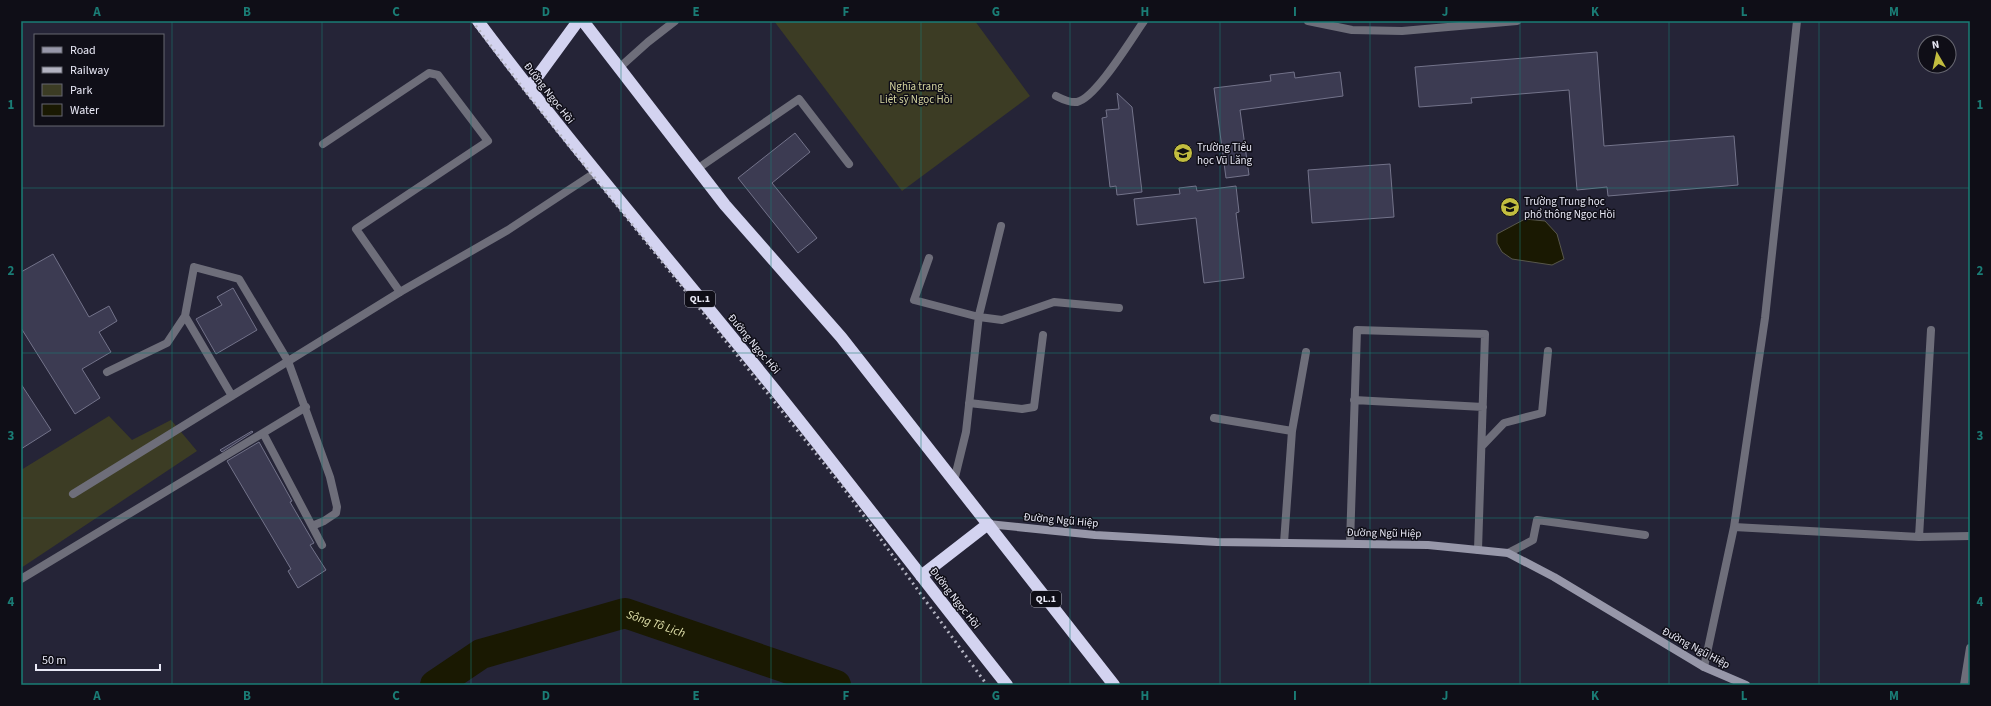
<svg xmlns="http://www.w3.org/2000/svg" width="1991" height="706" viewBox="0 0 1991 706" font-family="'Source Sans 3',sans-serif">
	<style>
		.green { fill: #3c3c24 }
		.water { fill: #1a1902; stroke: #58574b }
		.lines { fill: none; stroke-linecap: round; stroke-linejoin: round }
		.river { stroke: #1a1902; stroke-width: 30 }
		.building { fill: #3c3b52; stroke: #73738a }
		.lane { stroke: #6e6e7a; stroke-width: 8 }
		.street { stroke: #6e6e7a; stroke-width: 8 }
		.secondary { stroke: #9797a9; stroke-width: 8 }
		.highway { stroke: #d3d3f0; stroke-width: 12 }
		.rail { stroke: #b3b3c1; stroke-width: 3; stroke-dasharray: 2 4; stroke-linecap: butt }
		.grid { fill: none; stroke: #1a7c75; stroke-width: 1; stroke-opacity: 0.55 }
		.labels { text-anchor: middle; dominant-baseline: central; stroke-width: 3; stroke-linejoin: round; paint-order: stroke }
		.shield { fill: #0f0e17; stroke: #a8a7b3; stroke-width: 1 }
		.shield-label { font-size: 10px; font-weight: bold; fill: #e9e9f6 }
		.park-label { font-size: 11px; fill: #d5d59f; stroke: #0f0e17 }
		.street-label { font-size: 11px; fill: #e9e9f6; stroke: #0f0e17 }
		.poi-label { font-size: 11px; fill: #e9e9f6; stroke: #0f0e17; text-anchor: start }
		.water-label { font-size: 12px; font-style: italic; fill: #e0e0aa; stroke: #0f0e17 }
		.neatline { fill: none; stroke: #1a7c75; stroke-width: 1.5 }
		.grid-label { font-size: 13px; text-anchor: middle; font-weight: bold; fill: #1a7c75 }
	</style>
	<rect width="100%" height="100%" fill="#252437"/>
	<path class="green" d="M774,21H975L1030,96L902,191Z
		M109,416L132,440L171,420L197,451L21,568V470Z"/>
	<path class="water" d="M1525,219L1545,221L1557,234L1564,259L1552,265L1512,259L1502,252L1497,243V234Z"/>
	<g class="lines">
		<path class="river" id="s1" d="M435,685L481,654L625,613L836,685"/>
	</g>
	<path class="building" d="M1597,52L1604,146L1734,136L1738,185L1608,196L1607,187L1577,190L1569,90L1471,98L1472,103L1419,107L1415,67Z
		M1294,72L1295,78L1340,72L1343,96L1240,110L1249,175L1226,178L1214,88L1271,81L1270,75Z
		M1117,93L1132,107L1142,192L1117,195L1116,186L1110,187L1102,118L1107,117L1106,110L1119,109Z
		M795,133L810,152L772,183L817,238L798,253L738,178Z
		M1390,164L1394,217L1312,223L1308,170Z
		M1196,186L1197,191L1236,186L1239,212L1236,213L1244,278L1204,283L1196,218L1137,225L1134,199L1180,194L1179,188Z
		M53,254L89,317L109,306L117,321L99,332L111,352L82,369L100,398L75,414L21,328V272Z
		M233,288L257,330L216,354L196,319L222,305L217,297Z
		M21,384L51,430L21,449Z
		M252,431L253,432L222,452L220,450Z
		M259,442L292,501L290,502L314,543L310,545L326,570L298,588L288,571L291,569L227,461Z"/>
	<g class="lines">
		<path class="lane" d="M185,316L232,396
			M107,372L167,343L185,316L194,267L239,279L288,361L330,477L337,507L336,513L324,521L312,526
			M263,433L322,545
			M73,494L400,292L508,230L596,172
			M1508,553L1533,540L1537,520L1645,535
			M21,579L306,407"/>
		<path class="street" d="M1308,21L1352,30L1402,31L1517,21
			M619,68L648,42L675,21
			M1056,96C1062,99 1069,103 1077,102C1096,98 1132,38 1144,21
			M323,144L429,73L438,75L488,141L356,229L400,292
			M697,169L799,99L849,164
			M929,258L914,300L979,317L1002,320L1054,302L1119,308
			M1354,400L1483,407
			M969,403L1022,409L1034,407L1043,335
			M1214,418L1292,431L1284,543
			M1292,431L1306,352
			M1482,446L1504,423L1542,413L1548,351
			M954,481L966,432L979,315L1001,226
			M1734,527L1919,537L1970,536
			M1919,537L1931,330
			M1350,543L1357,330L1485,334L1478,550
			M1704,667L1734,527L1765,318L1797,21
			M1964,685L1970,648"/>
		<path class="secondary" d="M988,524L1095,535L1217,542L1428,545L1508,553L1554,577L1704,667L1746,685"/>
		<path class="highway" d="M478,21C573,148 676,267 775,390C853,487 929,587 1007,685
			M583,21L725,205L841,337L1114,685
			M529,88L578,21
			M921,576L988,524"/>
		<path class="rail" d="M472,21L529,96L842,486L987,685"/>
	</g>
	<path class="grid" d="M172,21V685M322,21V685M471,21V685M621,21V685M771,21V685M921,21V685M1070,21V685M1220,21V685M1370,21V685M1520,21V685M1669,21V685M1819,21V685M21,188H1970M21,353H1970M21,518H1970"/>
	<defs>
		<g id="school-disc" transform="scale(1)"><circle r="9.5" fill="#c2bd3f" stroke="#0f0e17"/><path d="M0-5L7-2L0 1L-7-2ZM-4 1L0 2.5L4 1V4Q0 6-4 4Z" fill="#111"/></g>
	</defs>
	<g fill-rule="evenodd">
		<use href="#school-disc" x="1183" y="153"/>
		<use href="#school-disc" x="1510" y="207"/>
	</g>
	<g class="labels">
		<g class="shield">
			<rect x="685" y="291" width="30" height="16" rx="3"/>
			<rect x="1031" y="591" width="30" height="16" rx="3"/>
		</g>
		<g class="shield-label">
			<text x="700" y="299">QL.1</text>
			<text x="1046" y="599">QL.1</text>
		</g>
		<g class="park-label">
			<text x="916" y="86">Nghĩa trang<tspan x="916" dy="13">Liệt sỹ Ngọc Hồi</tspan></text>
		</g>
		<g class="street-label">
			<text transform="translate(549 93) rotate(52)">Đường Ngọc Hồi</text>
			<text transform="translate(754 344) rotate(50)">Đường Ngọc Hồi</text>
			<text transform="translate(1061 520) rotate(5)">Đường Ngũ Hiệp</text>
			<text transform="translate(1384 533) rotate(1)">Đường Ngũ Hiệp</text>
			<text transform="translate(955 598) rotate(52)">Đường Ngọc Hồi</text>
			<text transform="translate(1696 648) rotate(28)">Đường Ngũ Hiệp</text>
		</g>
		<g class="poi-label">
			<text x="1197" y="147">Trường Tiểu<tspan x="1197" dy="13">học Vũ Lăng</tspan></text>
			<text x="1524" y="201">Trường Trung học<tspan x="1524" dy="13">phổ thông Ngọc Hồi</tspan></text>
		</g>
		<g class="water-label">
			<text stroke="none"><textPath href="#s1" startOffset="238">Sông Tô Lịch</textPath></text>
		</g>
	</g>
	<rect width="1991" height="706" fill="none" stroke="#0f0e17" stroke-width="44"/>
	<rect x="34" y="34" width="130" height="92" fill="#0f0e17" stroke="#666670"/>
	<rect x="42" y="47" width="20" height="6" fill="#9797a9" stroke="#666670"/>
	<text x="70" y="54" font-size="12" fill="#e9e9f6">Road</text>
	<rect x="42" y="67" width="20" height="6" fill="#b3b3c1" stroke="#666670"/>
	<text x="70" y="74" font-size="12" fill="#e9e9f6">Railway</text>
	<rect x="42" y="84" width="20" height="12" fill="#3c3c24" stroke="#666670"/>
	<text x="70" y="94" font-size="12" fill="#e9e9f6">Park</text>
	<rect x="42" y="104" width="20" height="12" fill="#1a1902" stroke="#666670"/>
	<text x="70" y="114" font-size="12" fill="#e9e9f6">Water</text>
	<g transform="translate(1937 54) rotate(351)"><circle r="19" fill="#0f0e17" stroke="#666670"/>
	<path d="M0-3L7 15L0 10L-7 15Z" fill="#c2bd3f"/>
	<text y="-6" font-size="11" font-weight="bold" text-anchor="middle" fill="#e9e9f6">N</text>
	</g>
	<path d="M36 664v6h124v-6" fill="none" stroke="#e9e9f6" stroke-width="2"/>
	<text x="42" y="664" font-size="12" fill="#e9e9f6" stroke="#0f0e17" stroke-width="3" paint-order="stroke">50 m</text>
	<rect x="22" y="22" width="1947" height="662" class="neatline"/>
	<g class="grid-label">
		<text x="97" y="16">A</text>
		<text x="247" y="16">B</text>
		<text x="396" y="16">C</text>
		<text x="546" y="16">D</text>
		<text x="696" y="16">E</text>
		<text x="846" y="16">F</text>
		<text x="996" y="16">G</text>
		<text x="1145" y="16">H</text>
		<text x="1295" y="16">I</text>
		<text x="1445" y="16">J</text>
		<text x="1595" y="16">K</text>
		<text x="1744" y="16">L</text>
		<text x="1894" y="16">M</text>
		<text x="11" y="109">1</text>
		<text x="1980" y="109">1</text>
		<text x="11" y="275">2</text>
		<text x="1980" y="275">2</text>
		<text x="11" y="440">3</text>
		<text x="1980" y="440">3</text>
		<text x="11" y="606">4</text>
		<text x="1980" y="606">4</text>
		<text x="97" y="700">A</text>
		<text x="247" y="700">B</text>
		<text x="396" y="700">C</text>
		<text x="546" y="700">D</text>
		<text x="696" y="700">E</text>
		<text x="846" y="700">F</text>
		<text x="996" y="700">G</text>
		<text x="1145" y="700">H</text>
		<text x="1295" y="700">I</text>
		<text x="1445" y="700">J</text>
		<text x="1595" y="700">K</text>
		<text x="1744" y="700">L</text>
		<text x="1894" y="700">M</text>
	</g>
</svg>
